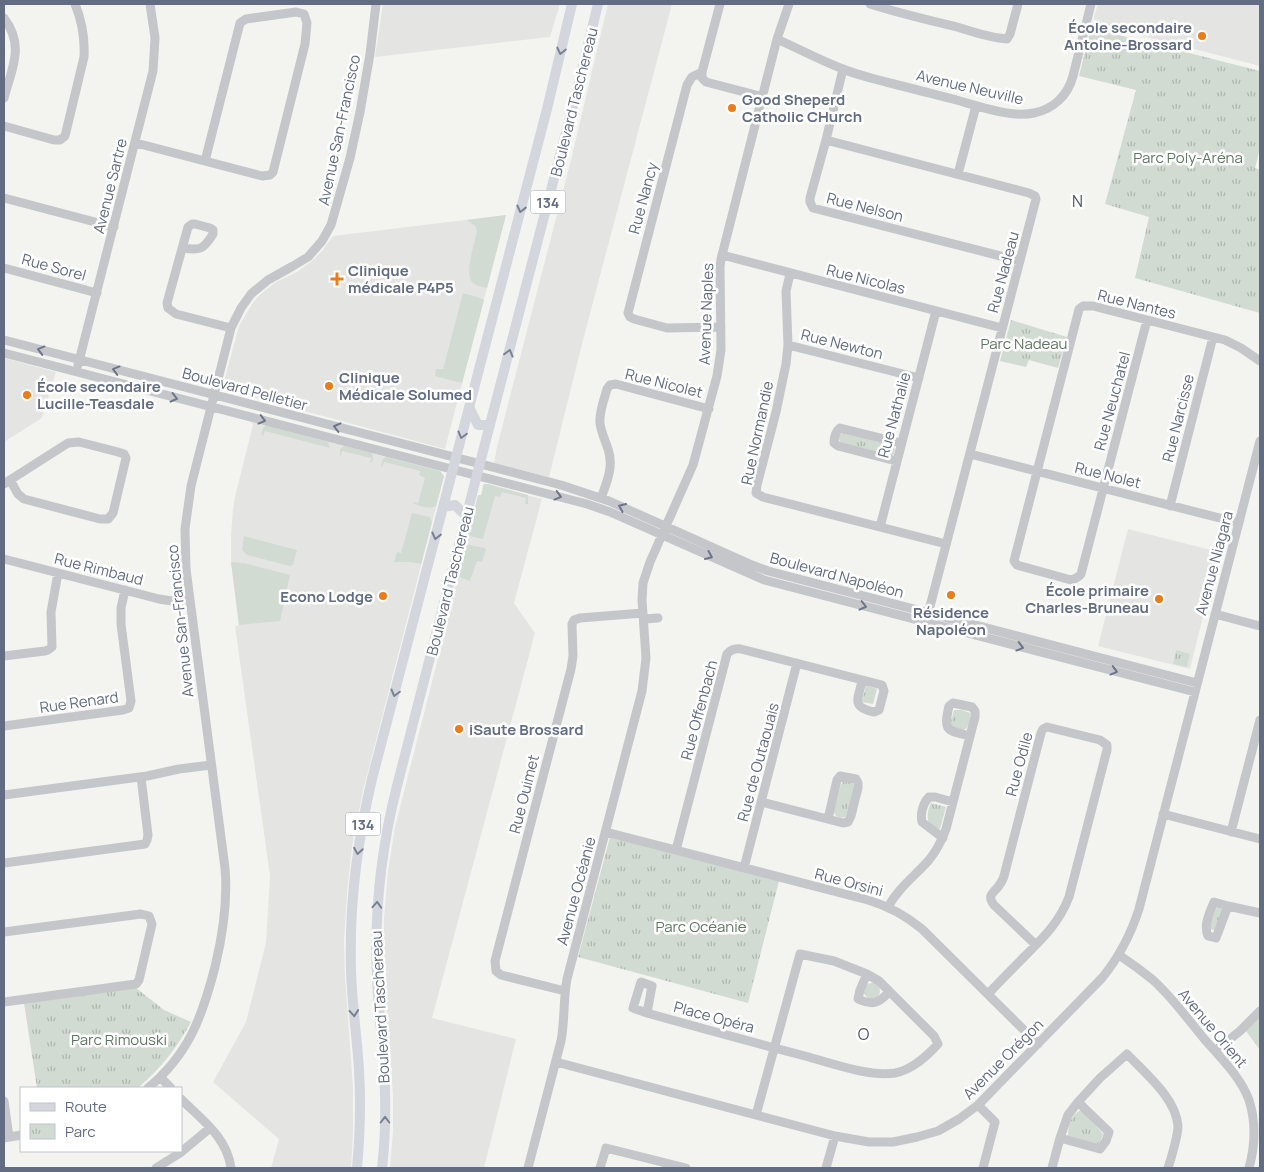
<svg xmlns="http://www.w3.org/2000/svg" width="1264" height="1172" viewBox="0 0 1264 1172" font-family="Manrope,sans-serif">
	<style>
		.built { fill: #e4e5e3 }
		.grass { fill: #d2dbd1 }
		.park { fill: url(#park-tufts) }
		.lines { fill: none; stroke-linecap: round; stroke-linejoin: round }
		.minor { stroke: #c4c6ca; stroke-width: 9 }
		.major { stroke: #d3d6dc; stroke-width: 10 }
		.oneway { stroke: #798194 }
		.oneway2 { stroke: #6c7589 }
		.poi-dot { fill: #e97c1b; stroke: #fff; stroke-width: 2 }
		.labels { text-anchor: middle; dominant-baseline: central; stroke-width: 5; stroke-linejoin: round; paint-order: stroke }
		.shield { fill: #fff; stroke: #9198a8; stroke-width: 1 }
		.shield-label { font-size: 14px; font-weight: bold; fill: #626c82 }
		.poi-label { font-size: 15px; font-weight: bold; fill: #626c82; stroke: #fff; text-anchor: start }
		.street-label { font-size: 15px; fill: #626c82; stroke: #fff }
		.park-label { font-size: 15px; fill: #617962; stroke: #fff }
		.neighbourhood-label { font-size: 16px; letter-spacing: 1px; fill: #505767; stroke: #fff }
	</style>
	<defs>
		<pattern id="park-tufts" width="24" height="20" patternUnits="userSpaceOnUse" patternTransform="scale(1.25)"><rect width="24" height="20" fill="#d2dbd1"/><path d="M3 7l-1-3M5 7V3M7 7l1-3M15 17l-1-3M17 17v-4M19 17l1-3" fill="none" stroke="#aeb6af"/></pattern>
	</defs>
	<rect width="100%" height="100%" fill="#f3f4f0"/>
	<path class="built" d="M383,4H560L550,37L375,57Z
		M608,4H672L583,340L549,477L494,463L497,447L571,160Z
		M1098,4H1260V66L1100,25L1095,21L1094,17Z
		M506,215L445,449L222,389L239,326L254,301L264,291L276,282L297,272L312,261L322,251L333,236Z
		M4,358L56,372L42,418L4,442Z
		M251,422L437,470L440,471L444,476L363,791L352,846L347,893L344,943L345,977L353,1088V1133L351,1168H271L279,1139L213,1082L246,1022L266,943L270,876L235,626L239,625L231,562V536L233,509L235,497L253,425Z
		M489,486L542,499L514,603L535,633L432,1018L516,1039L484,1168H390L393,1131V1096L385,985L384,954V918L388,871L395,827L446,627L458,573L484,488Z
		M1128,529L1219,552L1190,669L1098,646Z"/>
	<path class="grass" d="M506,215L487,288C483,287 476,286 472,282C464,273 475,242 477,231L475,226L467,220Z
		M463,293L477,297L484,300L462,383L435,376L436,369H443Z
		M266,425L328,442L330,448L265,431L263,436L261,434L263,428Z
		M344,446L372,453L373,458L372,462L370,463L371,458L342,451L341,456L340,455V449Z
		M386,457L440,471L444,476L436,506C430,510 419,506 413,503V502L418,503L425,478L419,475L420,471L384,462L382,467L381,465L383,459Z
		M488,484L528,495V504H525L526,498L502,492L500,497L495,496L483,539L469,536L468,534L478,495H481L483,487H482L484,484Z
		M412,513L430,517L432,522L421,564L409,562H394L397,552L401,553Z
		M244,536L297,550L293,565L290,566L251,556L247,555L242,550Z
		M465,544L485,548L486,550V551L485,552L482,562L477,561L470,581L461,578L457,575Z
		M231,562L244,563L290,575L280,621L239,625Z"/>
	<path class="park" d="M1091,28L1260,71V148L1255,168L1260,170V313L1135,278L1149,217L1105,204L1136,90L1079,76Z
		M1011,320L1067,337L1058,368L1029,360L1026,367L1000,361Z
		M843,432L892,445L895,449L894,454L892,456L842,443L840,442L838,436Z
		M1176,650L1190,654L1187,667L1173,664Z
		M866,685L877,689L873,704L862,702Z
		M954,710H962L970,713V720L967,728L963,730L953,727L950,725Z
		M844,781H849L853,783L854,788L848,814L845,817L840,818L836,816L834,812L841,784Z
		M931,803L946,807L940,829C925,828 926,813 931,803Z
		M610,837L779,881L748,1003L578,957Z
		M1217,907L1224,910L1216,931L1208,928Z
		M864 991a8 8 0 1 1 16 0a8 8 0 1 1-16 0Z
		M136,988L164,1010L191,1022C176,1049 161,1068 138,1088H37L24,1003Z
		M1260,1017V1050L1246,1031Z
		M1081,1110L1085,1113L1103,1134L1100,1143L1097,1144L1068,1136C1068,1126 1071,1114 1081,1110Z"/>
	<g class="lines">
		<path class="minor" d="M720,4L702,72L692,77L687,85L628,313L630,317L634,319L667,328L721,327
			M870,4C898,13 928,20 957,27C973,32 990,38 1007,39L1010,34L1018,4
			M4,18C25,46 12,68 4,98
			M777,39C799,49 820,60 843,69C857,75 872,78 886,82C911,88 936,95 960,101C981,107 1013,118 1034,113C1054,109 1068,95 1073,76L1091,4
			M843,69L826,140L810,198V202L813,208L1020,261
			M702,72V78L706,82L763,97
			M4,126L54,140H60L65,136L84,57C85,38 82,21 75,4
			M826,140L1029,193L1035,196L1036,199L927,618
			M136,143L262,176L270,175L273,172L305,44L307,23L304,14L296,12L246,19L240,23L205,161
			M958,174L976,106
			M4,198L114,227
			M183,248C200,251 204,249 213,234V230L210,228L195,224H192L188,227L167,303L168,308L176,314L231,328
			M722,255L1002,328
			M4,268L97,293
			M790,274L786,291L788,345L786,364L776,412L757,485L756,493L763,497L946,544
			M1147,320L1081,574C1078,578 1075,579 1071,580L1017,565L1014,561L1015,557L1078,313L1079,309L1083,306H1093L1225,340L1241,348L1260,361
			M4,340L561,485L609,501L752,565L768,571L1197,683
			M788,345L919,378
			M4,353L339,440L587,504L610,512L764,580L1195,692
			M78,365L153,71L155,38L150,4
			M970,454L1239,523
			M896,461L838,446L834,443C834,437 835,432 840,428L901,443
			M4,484L10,480L68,443L79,442L118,452L124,454L126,458L113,513L108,519H100L24,499L18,494L10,480
			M601,498C607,482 614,466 608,449C605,440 601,432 600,423C599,412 604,400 607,389L610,385L616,384L709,409
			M1170,506L1213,337
			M880,527L936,311
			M4,559L159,599L172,601L189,599
			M1215,614L1260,626
			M644,619L658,618
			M4,656L45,651L48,650L52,647L51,612L58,573
			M4,726L123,710L129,708L131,701L121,624V608L125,590
			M4,795L147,776L179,769L211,765
			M762,802L843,823L848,822L851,816L858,788V783L856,779L840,776L837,780L828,819
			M1163,814L1260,839
			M606,832L868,900C888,906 905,915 922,929L1038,1044
			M1231,832L1260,720
			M943,838L922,822C920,814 923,803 929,797H935L953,802
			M676,850L727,654C731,649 735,648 741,649L882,685L884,691L879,710L874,712C851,707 858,700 862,681
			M4,863L145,844L147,840L148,835L141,777
			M744,868L797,663
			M1228,906L1216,938L1208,936C1203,925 1210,912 1214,902L1228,906L1260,913
			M888,907C898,888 916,875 929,860C937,850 942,840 946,829L975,717V711L972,707L953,703L949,706C943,732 947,730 970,736
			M4,932L141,914L149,916L152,924L139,980L136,984L4,1002
			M1119,955C1131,963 1142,971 1153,980C1173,998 1189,1021 1206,1041C1222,1059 1241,1078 1249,1100C1256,1122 1255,1146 1249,1168
			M867,974L860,990L858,999C873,1006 879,1003 889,992
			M565,991L501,975L496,971L495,961L571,669L573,656L572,624L574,620L580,618L643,613
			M988,994C1000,981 1012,969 1024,957C1043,938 1059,923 1069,897L1107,750V745L1100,740L1047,727L1043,729L1041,733L1004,876C1003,880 1001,883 998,887C992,894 987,896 994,905L1036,945
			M647,1013L652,986L641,982L633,1008L647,1013C700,1028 752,1042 805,1056C831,1063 868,1077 895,1073C912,1070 926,1057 938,1044L934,1036L879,981L867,974L834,961L800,954L756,1115
			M1215,1051L1240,1031L1260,1011
			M556,1062L835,1136L869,1142H893L917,1137L938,1131L959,1119L978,1105L1102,978C1119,957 1131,934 1139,909L1260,441
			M160,1077L171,1088
			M148,1088C189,1054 202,1017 215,967C223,934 228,902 225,868L186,569L185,529L191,486L231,328L241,308L251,294L268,280L293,266L308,257L322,241L331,225L350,158L360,112L370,54L376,4
			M181,1099C202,1120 227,1137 231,1168
			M4,1101L9,1137
			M978,1105L995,1122L983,1168
			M4,1138L21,1135
			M1060,1138L1100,1149L1106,1141L1109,1132L1078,1102
			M156,1168L180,1153L210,1128
			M528,1168L561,1041C565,1021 563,1000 567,979L642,691L646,658L642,600L643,583L650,562L693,465L717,376L721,350L720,267L721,259L777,39L789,4
			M600,1168L606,1148L686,1168
			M826,1168L835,1136
			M1052,1168L1060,1138L1068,1115L1078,1102L1100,1078L1127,1054C1145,1073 1176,1098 1178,1126C1178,1135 1171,1159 1168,1168"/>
		<path class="major" d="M469,407L478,425H490
			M443,507L455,505L466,516
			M357,1168C360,1135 361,1103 359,1070C357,1037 352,1004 351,971C349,906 357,842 372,779L547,109L572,4
			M382,1168C386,1134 386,1100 384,1066C382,1036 378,1007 377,978C374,913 381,849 397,786L481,459L576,94L598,4"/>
	</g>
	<defs><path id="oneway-chevron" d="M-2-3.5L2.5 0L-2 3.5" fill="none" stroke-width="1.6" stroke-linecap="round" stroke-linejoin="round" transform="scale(1.25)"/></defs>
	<g class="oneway">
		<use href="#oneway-chevron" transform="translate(561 51) rotate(103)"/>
		<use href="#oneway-chevron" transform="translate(521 209) rotate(104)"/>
		<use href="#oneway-chevron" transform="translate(509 353) rotate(-75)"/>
		<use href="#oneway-chevron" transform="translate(462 435) rotate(105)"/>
		<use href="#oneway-chevron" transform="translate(436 536) rotate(104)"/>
		<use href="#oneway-chevron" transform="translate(395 693) rotate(105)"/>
		<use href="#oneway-chevron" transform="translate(358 851) rotate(99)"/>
		<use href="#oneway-chevron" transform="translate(377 905) rotate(-86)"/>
		<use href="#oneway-chevron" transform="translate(354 1013) rotate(85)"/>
		<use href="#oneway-chevron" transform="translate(385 1120) rotate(-90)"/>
	</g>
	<g class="oneway2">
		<use href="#oneway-chevron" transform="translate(41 350) rotate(-165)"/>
		<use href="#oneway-chevron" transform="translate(116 370) rotate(-165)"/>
		<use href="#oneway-chevron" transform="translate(174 398) rotate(14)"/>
		<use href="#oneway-chevron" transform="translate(262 420) rotate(15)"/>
		<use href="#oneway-chevron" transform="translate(337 427) rotate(-166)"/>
		<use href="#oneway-chevron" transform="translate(558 496) rotate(15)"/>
		<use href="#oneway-chevron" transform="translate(622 507) rotate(-156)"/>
		<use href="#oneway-chevron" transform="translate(709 556) rotate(24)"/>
		<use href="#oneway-chevron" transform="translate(863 606) rotate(14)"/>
		<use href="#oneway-chevron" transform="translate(1020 647) rotate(15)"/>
		<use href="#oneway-chevron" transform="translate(1114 671) rotate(15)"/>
	</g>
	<g class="poi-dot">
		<circle cx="1202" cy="36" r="5"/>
		<circle cx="732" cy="108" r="5"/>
		<path d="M334.5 271.5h5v5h5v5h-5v5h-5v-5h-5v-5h5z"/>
		<circle cx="329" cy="386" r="5"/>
		<circle cx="27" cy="395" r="5"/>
		<circle cx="951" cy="595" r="5"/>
		<circle cx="383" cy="596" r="5"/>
		<circle cx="1159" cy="599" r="5"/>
		<circle cx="459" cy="729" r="5"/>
	</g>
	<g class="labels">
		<g class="shield">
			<rect x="530.5" y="190.5" width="35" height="23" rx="4"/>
			<rect x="345.5" y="812.5" width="35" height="23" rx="4"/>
		</g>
		<g class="shield-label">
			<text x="548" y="202">134</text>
			<text x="363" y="824">134</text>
		</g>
		<g class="poi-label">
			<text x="1192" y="27" text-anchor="end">École secondaire<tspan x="1192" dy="17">Antoine-Brossard</tspan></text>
			<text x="742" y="99">Good Sheperd<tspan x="742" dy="17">Catholic CHurch</tspan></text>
			<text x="348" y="270">Clinique<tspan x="348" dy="17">médicale P4P5</tspan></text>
			<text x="339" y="377">Clinique<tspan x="339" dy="17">Médicale Solumed</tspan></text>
			<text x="37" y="386">École secondaire<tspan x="37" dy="17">Lucille-Teasdale</tspan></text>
			<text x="1149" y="590" text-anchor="end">École primaire<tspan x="1149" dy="17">Charles-Bruneau</tspan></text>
			<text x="373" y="596" text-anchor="end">Econo Lodge</text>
			<text x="951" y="612" text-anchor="middle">Résidence<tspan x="951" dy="17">Napoléon</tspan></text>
			<text x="469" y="729">iSaute Brossard</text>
		</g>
		<g class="street-label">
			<text transform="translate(970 87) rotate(13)">Avenue Neuville</text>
			<text transform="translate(574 102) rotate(-76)">Boulevard Taschereau</text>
			<text transform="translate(339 130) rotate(-78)">Avenue San-Francisco</text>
			<text transform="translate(110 186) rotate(-76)">Avenue Sartre</text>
			<text transform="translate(643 198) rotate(-75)">Rue Nancy</text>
			<text transform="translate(865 207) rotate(14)">Rue Nelson</text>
			<text transform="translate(54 267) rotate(15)">Rue Sorel</text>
			<text transform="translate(1003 272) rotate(-75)">Rue Nadeau</text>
			<text transform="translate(866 279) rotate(14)">Rue Nicolas</text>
			<text transform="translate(1137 304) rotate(14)">Rue Nantes</text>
			<text transform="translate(706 314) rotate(-88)">Avenue Naples</text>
			<text transform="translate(842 344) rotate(14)">Rue Newton</text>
			<text transform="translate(664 383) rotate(14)">Rue Nicolet</text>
			<text transform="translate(245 389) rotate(15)">Boulevard Pelletier</text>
			<text transform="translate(1112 401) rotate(-75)">Rue Neuchatel</text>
			<text transform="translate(894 415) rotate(-75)">Rue Nathalie</text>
			<text transform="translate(1178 418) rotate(-76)">Rue Narcisse</text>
			<text transform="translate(757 433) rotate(-78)">Rue Normandie</text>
			<text transform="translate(1108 475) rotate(14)">Rue Nolet</text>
			<text transform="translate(1214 563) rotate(-75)">Avenue Niagara</text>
			<text transform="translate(99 569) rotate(14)">Rue Rimbaud</text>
			<text transform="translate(837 575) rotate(15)">Boulevard Napoléon</text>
			<text transform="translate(450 581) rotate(-76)">Boulevard Taschereau</text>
			<text transform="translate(180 621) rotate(-96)">Avenue San-Francisco</text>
			<text transform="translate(79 702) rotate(-8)">Rue Renard</text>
			<text transform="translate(699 710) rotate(-75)">Rue Offenbach</text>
			<text transform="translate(758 762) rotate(-75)">Rue de Outaouais</text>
			<text transform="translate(1019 764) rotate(-75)">Rue Odile</text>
			<text transform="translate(524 794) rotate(-76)">Rue Ouimet</text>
			<text transform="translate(849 882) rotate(15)">Rue Orsini</text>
			<text transform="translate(576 891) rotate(-75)">Avenue Océanie</text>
			<text transform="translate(380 1007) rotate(-93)">Boulevard Taschereau</text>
			<text transform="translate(714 1017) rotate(15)">Place Opéra</text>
			<text transform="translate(1213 1028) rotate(50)">Avenue Orient</text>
			<text transform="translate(1003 1059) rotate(-45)">Avenue Orégon</text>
		</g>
		<g class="park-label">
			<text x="1188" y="157">Parc Poly-Aréna</text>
			<text x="1024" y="343">Parc Nadeau</text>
			<text x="701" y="926">Parc Océanie</text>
			<text x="119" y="1039">Parc Rimouski</text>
		</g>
		<g class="neighbourhood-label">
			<text x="1078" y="201">N</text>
			<text x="864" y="1034">O</text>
		</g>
	</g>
	<rect width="1264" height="1172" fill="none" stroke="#626c82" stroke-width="10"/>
	<rect x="20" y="1087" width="162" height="65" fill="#ffffff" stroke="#c0c4cd"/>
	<rect x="30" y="1103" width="25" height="8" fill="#d3d6dc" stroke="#c0c4cd"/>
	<text x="65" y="1112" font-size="15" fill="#626c82">Route</text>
	<rect x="30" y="1124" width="25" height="15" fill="url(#park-tufts)" stroke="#c0c4cd"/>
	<text x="65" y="1137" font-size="15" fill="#626c82">Parc</text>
</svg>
